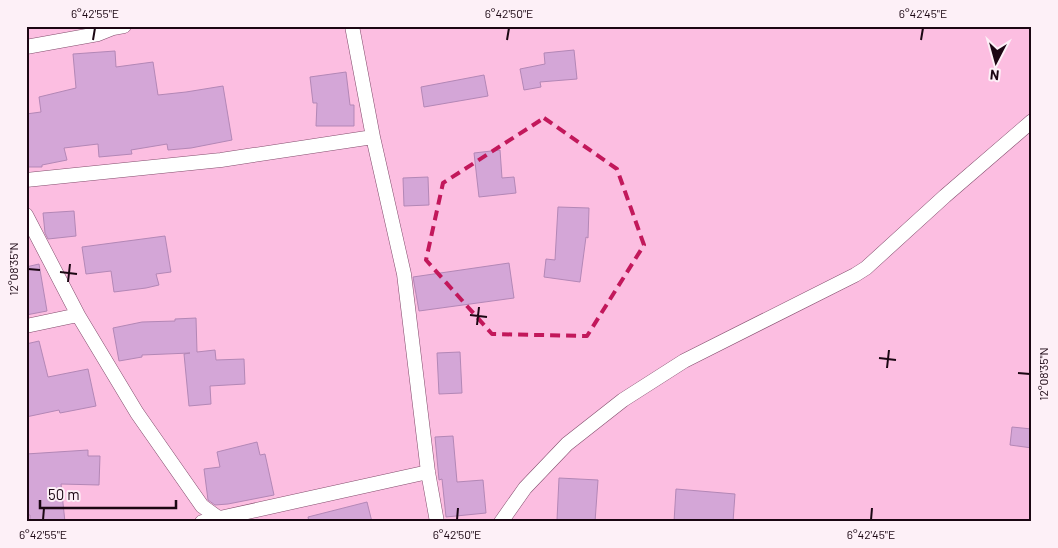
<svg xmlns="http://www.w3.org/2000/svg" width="1058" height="548" viewBox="0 0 1058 548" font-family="Barlow,sans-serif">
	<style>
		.building { fill: #d4a6d7; stroke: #b387b6 }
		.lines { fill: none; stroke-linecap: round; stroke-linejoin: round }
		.minor-casing { stroke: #834d6d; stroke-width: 15 }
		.minor { stroke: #fff; stroke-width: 14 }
		.marked { fill: none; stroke: #c2185b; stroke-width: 4; stroke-dasharray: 10 6; stroke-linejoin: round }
		.ticks { fill: none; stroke: #1b0713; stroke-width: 2 }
		.neatline { fill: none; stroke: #1b0713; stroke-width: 2 }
		.ticks-label { font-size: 12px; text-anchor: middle; fill: #1b0713 }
	</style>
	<rect width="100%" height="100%" fill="#fcbee1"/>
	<path class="building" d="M574,50L577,79L540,82L541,87L524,90L520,69L545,64L544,53Z
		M115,51L116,67L153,62L158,95L186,92L223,86L232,140L191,148L168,150L167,144L131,150L132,154L99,157L98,144L64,148L67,160L42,165V167H26V114L41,112L39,97L76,88L73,54Z
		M346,72L350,105H354V126H316L317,103H313L310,77Z
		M484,75L488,96L424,107L421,87Z
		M500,150L502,178L514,177L516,193L479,197L474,153Z
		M428,177L429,205L404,206L403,178Z
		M558,207L589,208L588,238L586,237L580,282L544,277L546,259L555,260Z
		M74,211L76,236L48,239L45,233L43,213Z
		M165,236L171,272L156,274L159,285L146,288L114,292L111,271L86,274L82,247Z
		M509,263L514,298L419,311L413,277Z
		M39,264L47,311L26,315V267Z
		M196,318L197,352L215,350L216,360L244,359L245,384L210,386L211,404L189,406L184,354L190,353L142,355V357L119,361L113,328L142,322L175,321V319Z
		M39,341L48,377L88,369L96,406L60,413L59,410L26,417V344Z
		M460,352L462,393L439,394L437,353Z
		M1012,427L1032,429V448L1010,445Z
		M453,436L457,482L483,480L486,513L446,517L442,479L439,480L435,437Z
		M257,442L260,455L265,454L274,495L228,504L215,505L208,500L204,469L220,467L217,452Z
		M88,450V456H100L99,485L61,484L65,522H30V515H26V454Z
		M559,478L598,480L595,522L557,520Z
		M676,489L735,494L733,522H674Z
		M367,502L372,522H309L308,517Z"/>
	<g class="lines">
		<g class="minor-casing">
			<path id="minor" d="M352,26L373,137L404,274L428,472L437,522
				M26,47L98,34L113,28L124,26
				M26,180L221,160L373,137
				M26,215L78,315L137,413L202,506L224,522
				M26,326L78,315
				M202,522L428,472
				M501,522L525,488L567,444L623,400L684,361L855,275L866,268L945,196L1032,121"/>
		</g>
		<use href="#minor" class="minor"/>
	</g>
	<path class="marked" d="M544,118L617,169L644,245L587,336L492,334L426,260L443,183Z"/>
	<path class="ticks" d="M93,40L95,28M507,40L509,28M921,40L923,28M28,269L40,270M60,272L77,274M68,282L70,264M470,315L487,317M477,325L479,307M879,358L896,360M887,368L889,350M1018,373L1030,374M43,520L44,508M457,520L458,508M871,520L872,508"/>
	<rect width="1058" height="548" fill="none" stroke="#fdf0f7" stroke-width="55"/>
	<g transform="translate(996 62) rotate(186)" stroke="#fdf0f7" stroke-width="4" paint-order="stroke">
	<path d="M0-4L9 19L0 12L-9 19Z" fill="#1b0713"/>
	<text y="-8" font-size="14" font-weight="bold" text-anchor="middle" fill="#1b0713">N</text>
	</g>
	<path d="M40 500v8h136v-8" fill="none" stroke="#1b0713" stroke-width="2.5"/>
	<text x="48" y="500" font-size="15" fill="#1b0713" stroke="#fdf0f7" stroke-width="4" paint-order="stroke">50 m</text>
	<rect x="28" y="28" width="1002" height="492" class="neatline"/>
	<g class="ticks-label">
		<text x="95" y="18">6°42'55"E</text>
		<text x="509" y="18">6°42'50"E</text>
		<text x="923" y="18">6°42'45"E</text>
		<text transform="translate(14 269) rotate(-90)" y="4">12°08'35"N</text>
		<text transform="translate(1044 374) rotate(-90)" y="4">12°08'35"N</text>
		<text x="43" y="539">6°42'55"E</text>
		<text x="457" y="539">6°42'50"E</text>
		<text x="871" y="539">6°42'45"E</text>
	</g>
</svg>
